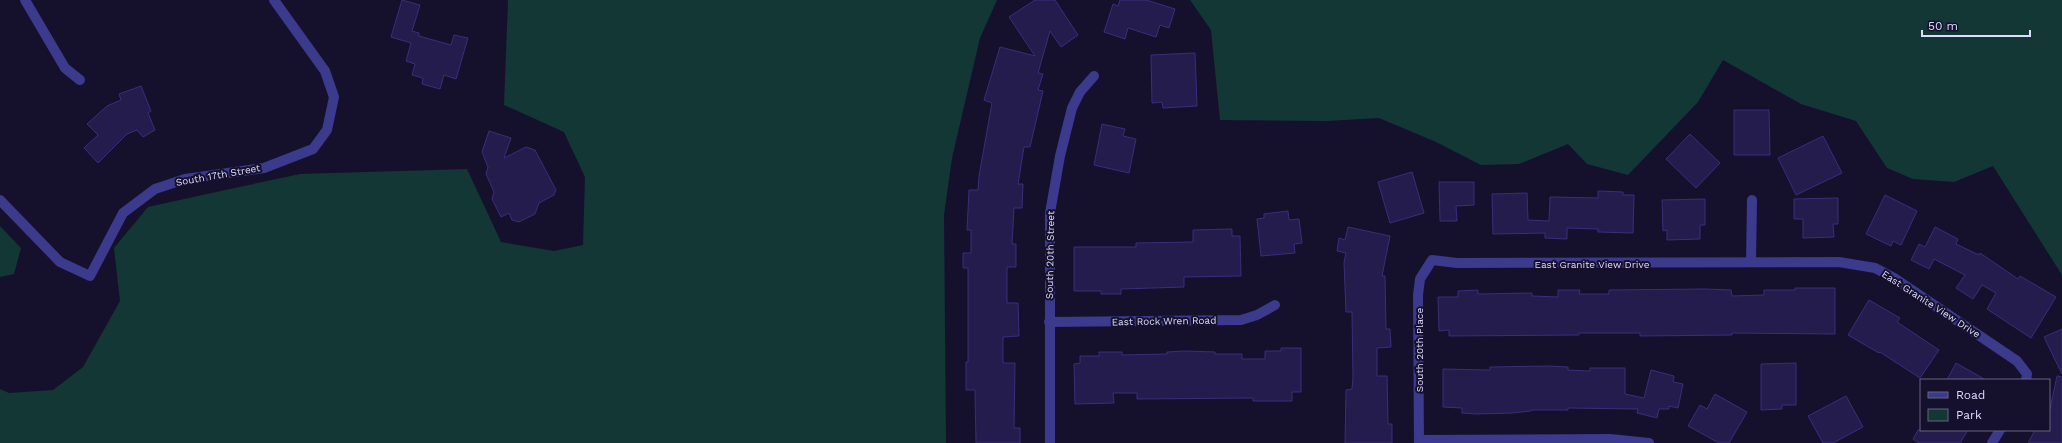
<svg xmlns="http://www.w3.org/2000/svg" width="2062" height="443" viewBox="0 0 2062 443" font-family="'Work Sans',sans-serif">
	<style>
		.green { fill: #133735 }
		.building { fill: #251c4e; stroke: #3a2d7b }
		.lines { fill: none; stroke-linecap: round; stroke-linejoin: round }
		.street { stroke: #3b3a8d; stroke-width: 10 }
		.labels { text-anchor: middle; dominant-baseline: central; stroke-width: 4; stroke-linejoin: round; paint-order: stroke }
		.street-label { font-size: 10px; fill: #dfdcff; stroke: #15112d }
	</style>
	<rect width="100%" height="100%" fill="#15112d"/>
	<path class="green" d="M508,0H997L980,38L952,158L944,215L946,443H0V389L9,393L53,390L83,367L120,301L114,248L148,207L216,192L300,174L467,169L501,242L554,251L583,245L585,177L564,132L504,105Z
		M1190,0H2062V275L1993,166L1954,182L1913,179L1887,168L1856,121L1801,104L1723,60L1698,102L1628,175L1587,164L1568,144L1519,164L1481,165L1436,142L1379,118L1327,121L1220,120L1211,30Z
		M0,226L21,248L14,274L0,277Z"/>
	<path class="building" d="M402,0L420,5L412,31L419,33V36L451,45L454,35L468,38L456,79L444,75L440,89L422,84L423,78L412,75L415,64L406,61L411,43L391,37Z
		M1035,0H1055L1078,35L1061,47L1050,31L1038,73L1043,74L1038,90L1043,91L1030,147H1024L1018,184H1023L1022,208H1014L1012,244H1016V267H1007V303H1018L1019,336L1003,337V363H1015L1014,428H1020V443H976L975,390H966V362H968V268H963V253H971V230H967L969,190H978L979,176L992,103L984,100L1000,47L1035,56L1009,17Z
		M1120,0H1146L1175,9L1169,28L1160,25L1156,37L1128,28L1125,39L1104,32L1113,4L1118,6Z
		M1195,53L1197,106L1163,108L1162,102L1152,103L1151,55Z
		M141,86L151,111L148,113L155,130L143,137L137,130L127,134L98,163L84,148L98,135L87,124L107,106L121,100L119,94Z
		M1734,110H1769L1770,155H1734Z
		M1102,124L1125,129L1123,136L1136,139L1129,173L1094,165Z
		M489,131L511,138L504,158L526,147L535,150L556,190L554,195L539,203L535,214L519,222L512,220L509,213L501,217L492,199L494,192L486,174L488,167L482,152Z
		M1690,134L1720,163L1696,188L1666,159Z
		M1823,136L1842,173L1796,195L1778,158Z
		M1412,172L1424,213L1390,223L1378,182Z
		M1439,182H1474V205L1456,206L1457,221H1440Z
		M1598,191L1623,192V195H1634L1633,233L1598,232V229L1567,228V239L1545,238V233L1493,234L1492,194L1527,193L1528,220L1549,221L1550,197L1598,198Z
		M1885,195L1917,211L1901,245L1893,241L1891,246L1866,234Z
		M1838,198V224H1833L1834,237L1803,238V219H1794V199Z
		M1705,199V225H1700V239L1667,240V230L1663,231L1662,200Z
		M1288,211L1289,220L1299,219L1302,243L1294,244L1295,253L1261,256L1257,219L1264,218V214Z
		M1348,227L1390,236L1382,276H1385L1386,329H1390L1391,347L1377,348V376H1387L1388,424H1392V443H1345L1346,390L1352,389L1353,377L1352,312H1346L1344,262L1346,253L1337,251L1339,238L1345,240Z
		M1935,227L1958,239L1956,244L1979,255L1980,253L2018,279L2020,276L2056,297L2031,338L1987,309L1996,293L1982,285L1973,299L1956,288L1965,275L1934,259L1929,269L1911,260L1919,244L1925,247Z
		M1232,229V236H1240L1241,276L1184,277V287L1121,289V294H1101V291H1074V247H1136V243L1193,242V230Z
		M1795,288H1835V334L1732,333V335L1640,336V333H1579V335L1449,336V330L1439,331L1438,297H1458V291L1478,290V294L1532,293V296L1558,297V290H1580L1579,294H1609V290L1705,289L1731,290L1732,296L1764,295V290H1795Z
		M1869,300L1900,318L1897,322L1939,350L1920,378L1880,352L1879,353L1848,335Z
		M2062,329V374L2044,337Z
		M1281,348H1301V392H1292V401H1253V398L1137,399V393H1113L1114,403L1075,404L1074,364L1080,363V356H1099V352H1122V355L1167,354V352L1185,351L1215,352V354H1242V359H1265V351H1281Z
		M1796,363V405H1782V409L1761,410V364Z
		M1956,363L1986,380H1947Z
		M1549,366L1568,367V370L1590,371V368H1625V394L1644,398L1651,370L1674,376L1673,382L1683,384L1678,408L1669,406V409H1659L1657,418L1637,413L1638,409L1568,408V410H1531V411L1512,413L1477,414L1462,413V408L1443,407V369L1490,370V367Z
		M2057,376L2062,377V443H2028L2035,430H2049V414Z
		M1715,394L1747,412L1729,443H1719L1688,426L1700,405L1707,409Z
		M1846,396L1863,427L1833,443H1823L1808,416Z
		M1918,430H1968L1960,443H1919L1913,439Z"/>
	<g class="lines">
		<path class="street" d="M25,0L65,68L80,80
			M0,200L60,262L90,276L123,213L155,189L185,179L264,168L313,149L327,130L334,97L325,71L274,0
			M1751,262L1752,200
			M1049,322L1241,320L1257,315L1275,305
			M1419,440L1610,439L1649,443
			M1050,443V213L1060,156L1072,108L1080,92L1094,76
			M1419,443L1418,295L1420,279L1432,260L1457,263L1839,262L1875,268L1894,278L2017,361L2027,374L2026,380
			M1992,443L2000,430"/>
	</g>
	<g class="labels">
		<g class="street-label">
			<text transform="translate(218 175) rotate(-10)">South 17th Street</text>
			<text transform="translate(1050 255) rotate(-89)">South 20th Street</text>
			<text x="1592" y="264">East Granite View Drive</text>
			<text transform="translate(1931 304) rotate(33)">East Granite View Drive</text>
			<text transform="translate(1164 321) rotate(-1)">East Rock Wren Road</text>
			<text transform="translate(1419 350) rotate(-90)">South 20th Place</text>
		</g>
	</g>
	<rect x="1920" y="379" width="130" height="52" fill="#15112d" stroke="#666281"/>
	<rect x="1928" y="392" width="20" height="6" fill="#3b3a8d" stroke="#666281"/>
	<text x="1956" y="399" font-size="12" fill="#dfdcff">Road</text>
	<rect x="1928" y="409" width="20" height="12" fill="#133735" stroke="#666281"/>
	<text x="1956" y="419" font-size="12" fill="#dfdcff">Park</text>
	<path d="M1922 30v6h108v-6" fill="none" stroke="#dfdcff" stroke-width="2"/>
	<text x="1928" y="30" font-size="12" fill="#dfdcff" stroke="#15112d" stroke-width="3" paint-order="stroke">50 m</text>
</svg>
